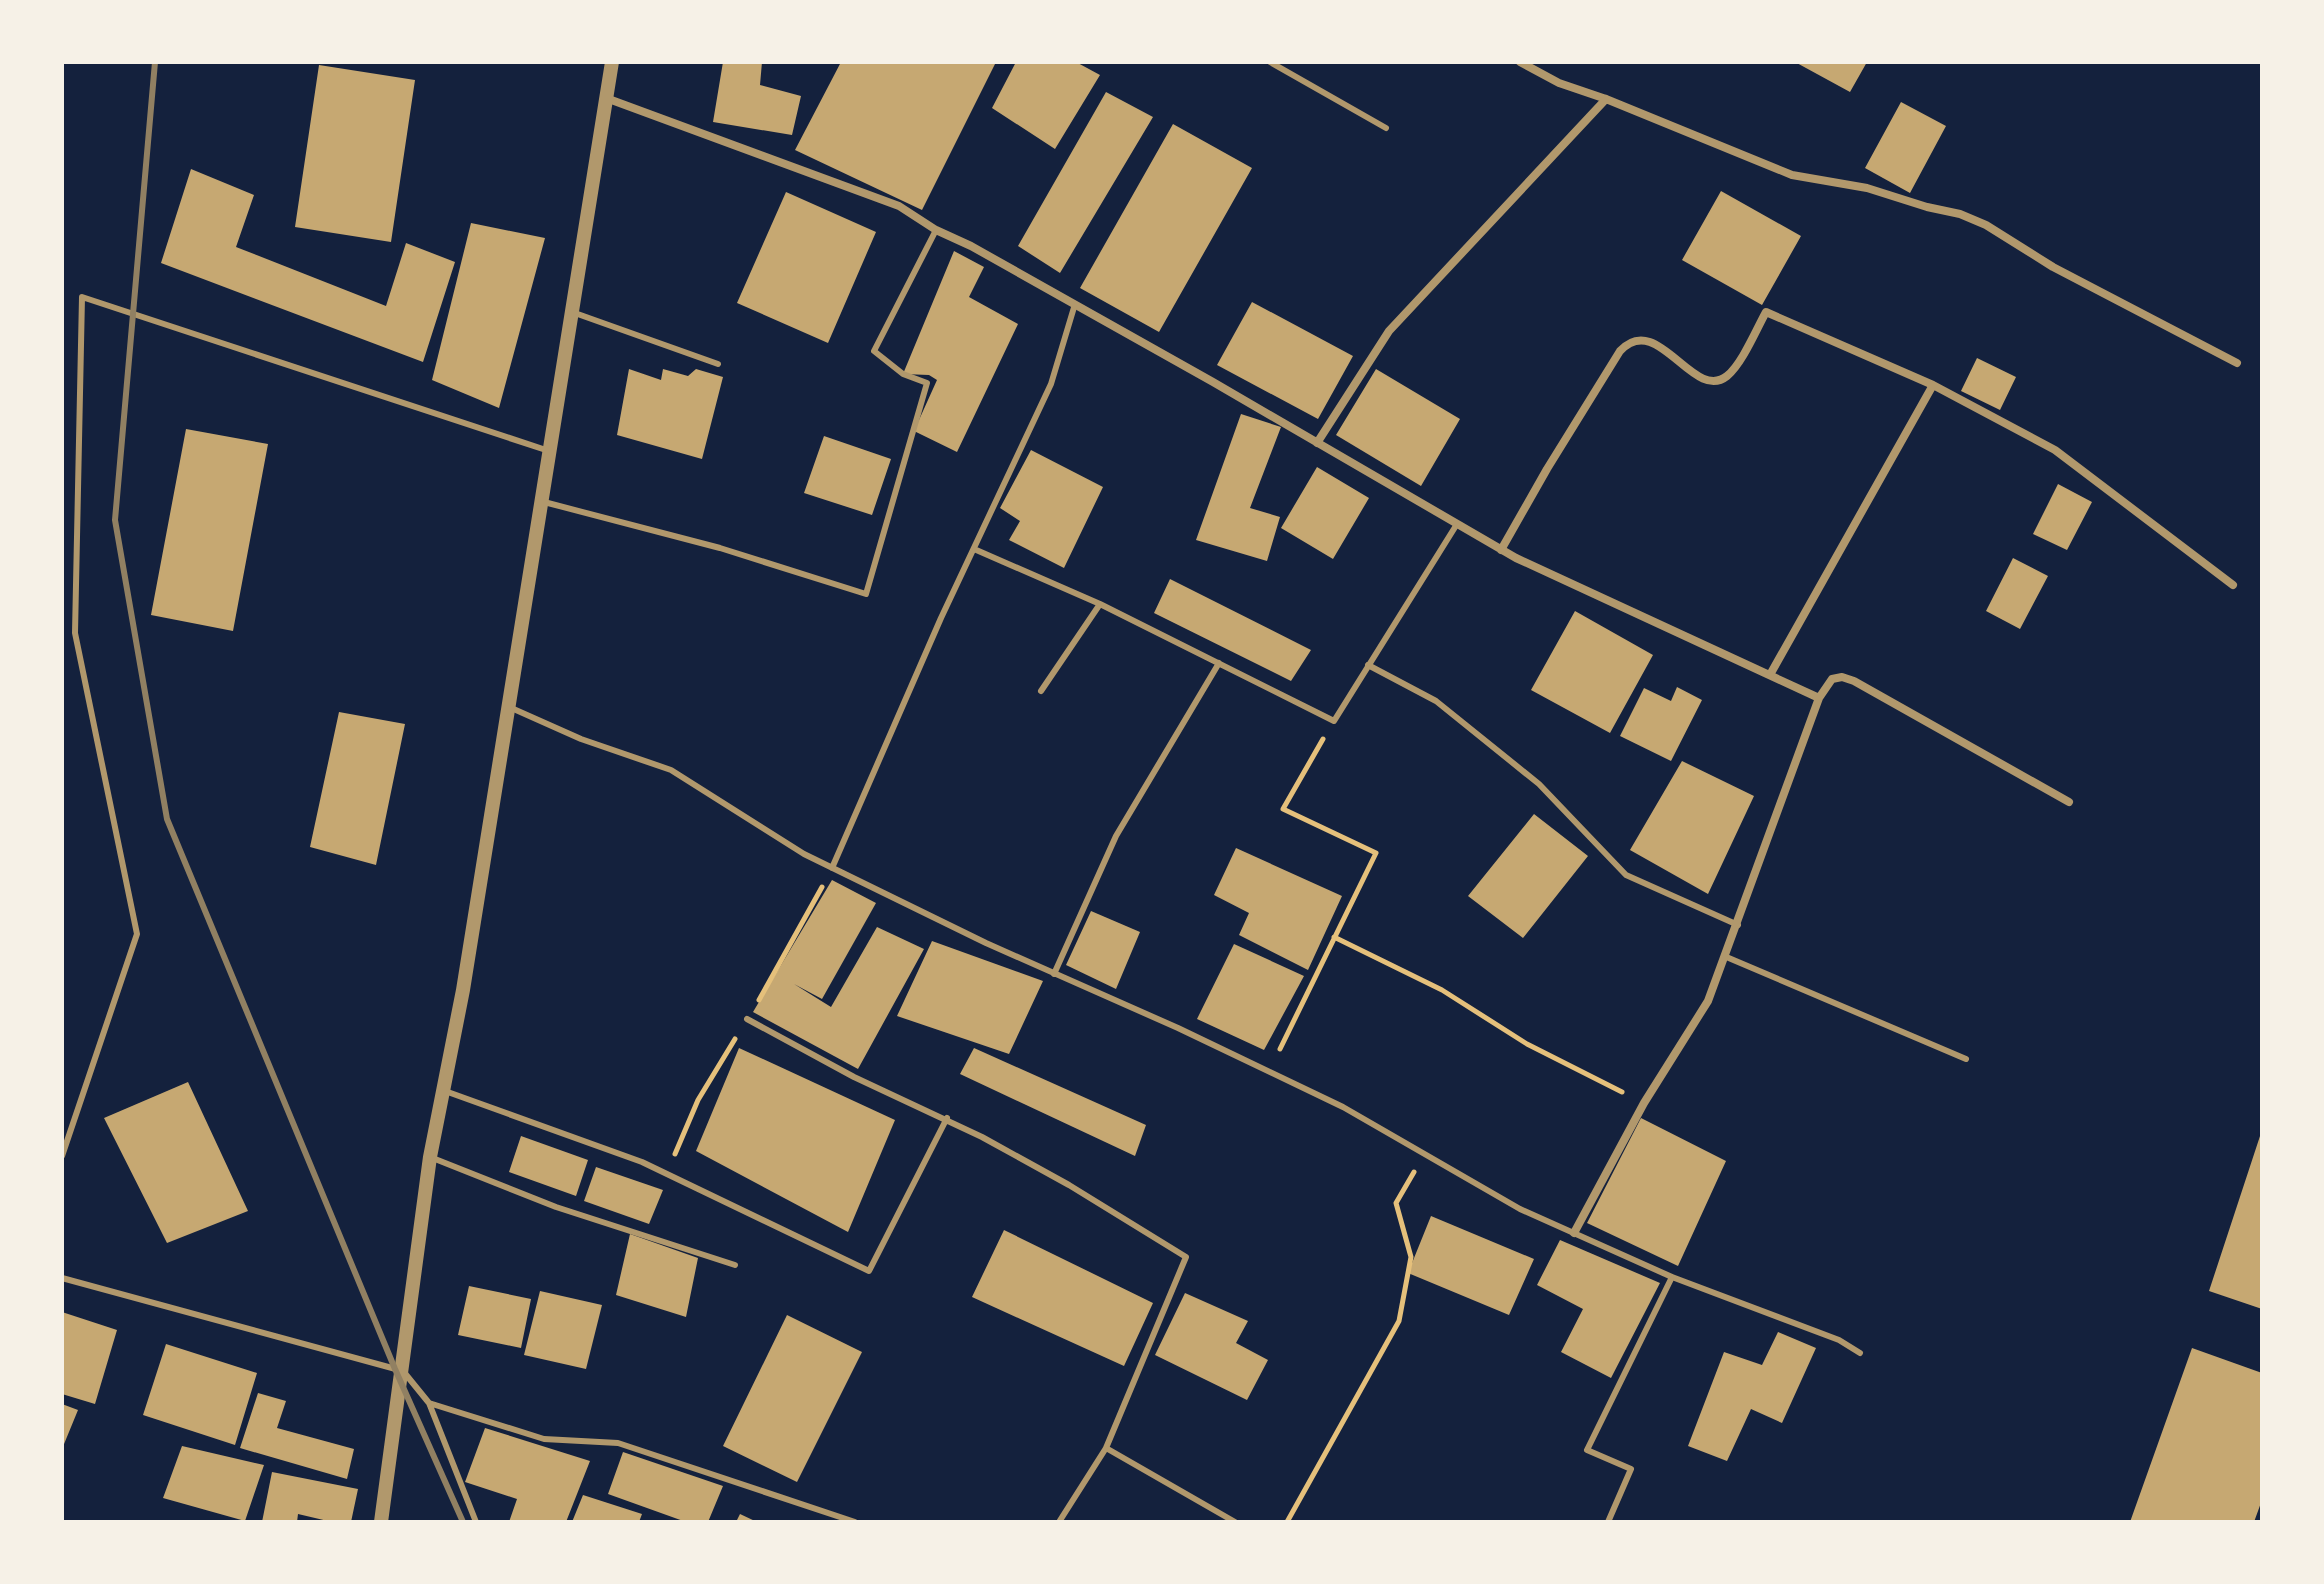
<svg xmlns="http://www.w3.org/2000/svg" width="2324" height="1584" viewBox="0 0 2324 1584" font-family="Mulish,sans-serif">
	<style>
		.building { fill: #c6a872 }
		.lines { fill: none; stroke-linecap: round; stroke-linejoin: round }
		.path { stroke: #e5c07b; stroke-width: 5 }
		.service { stroke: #b1986c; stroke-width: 6 }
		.minor { stroke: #b1986c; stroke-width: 8 }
		.tertiary { stroke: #b1986c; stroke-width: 14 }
		.rail { stroke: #918062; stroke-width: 6 }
	</style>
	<rect width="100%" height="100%" fill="#14213d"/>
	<path class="building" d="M723,62H762L760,85L801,96L792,135L713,122Z
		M841,62H996L922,210L795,150Z
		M1016,62H1076L1100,75L1055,149L992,108Z
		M1795,62H1867L1850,92Z
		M319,65L415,80L391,242L295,227Z
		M1106,92L1153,117L1060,273L1018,246Z
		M1901,102L1946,126L1910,193L1865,168Z
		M1173,124L1252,168L1159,332L1080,288Z
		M191,169L254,195L236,247L386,306L406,243L455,262L423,362L161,263Z
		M1721,191L1801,236L1762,305L1682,260Z
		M786,192L876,232L828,343L737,303Z
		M471,223L545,238L499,408L432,380Z
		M954,251L984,267L969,297L1018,324L957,452L914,431L937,380L929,375L903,374Z
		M1252,302L1353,356L1318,419L1217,365Z
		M1977,358L2016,377L2000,410L1961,391Z
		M629,369L661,380L663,369L688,376L696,369L723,377L702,459L617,435Z
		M1376,369L1460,419L1421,486L1336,435Z
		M1241,414L1281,427L1250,508L1280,517L1267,561L1196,540Z
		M186,429L268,444L233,631L151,615Z
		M824,436L891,459L872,515L804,493Z
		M1031,450L1103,487L1064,568L1009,540L1020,521L1000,508Z
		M1317,467L1369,498L1333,559L1281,528Z
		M2058,484L2092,502L2067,550L2033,534Z
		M2013,558L2048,576L2020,629L1986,611Z
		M1170,579L1311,650L1291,681L1154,613Z
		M1575,611L1653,655L1610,733L1531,690Z
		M1677,687L1702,700L1671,761L1620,736L1644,688L1671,701Z
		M339,712L405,724L376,865L310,847Z
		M1682,761L1754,796L1708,894L1630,850Z
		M1534,814L1588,856L1523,938L1468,896Z
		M1236,848L1342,896L1308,970L1239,935L1249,913L1214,895Z
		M832,880L876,903L822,999L794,984L831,1007L877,927L924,949L858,1069L753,1012Z
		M1091,911L1140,932L1116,989L1066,965Z
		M932,941L1043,981L1009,1054L897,1016Z
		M1234,944L1304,976L1264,1050L1197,1019Z
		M739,1048L895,1120L848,1232L696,1151Z
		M974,1048L1146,1125L1135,1156L960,1074Z
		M188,1082L248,1211L167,1243L104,1118Z
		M1641,1118L1726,1161L1678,1266L1587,1223Z
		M2261,1133H2262V1309L2209,1291Z
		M521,1136L588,1160L576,1196L509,1172Z
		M596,1167L663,1190L649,1224L584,1201Z
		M1431,1216L1534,1259L1509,1315L1408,1273Z
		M1004,1230L1153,1303L1124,1366L972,1297Z
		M630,1234L698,1258L686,1317L616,1295Z
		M1560,1240L1660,1283L1611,1378L1561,1352L1583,1309L1537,1285Z
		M469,1286L531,1299L521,1348L458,1335Z
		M540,1291L602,1305L586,1369L524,1355Z
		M1185,1293L1248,1321L1236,1343L1268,1360L1247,1400L1155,1355Z
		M62,1312L117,1330L95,1404L62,1394Z
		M787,1315L862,1352L797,1482L723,1446Z
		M1778,1332L1816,1348L1782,1423L1751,1409L1727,1461L1688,1446L1724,1352L1762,1365Z
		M166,1344L257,1373L235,1445L143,1415Z
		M2192,1348L2262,1373V1500L2254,1522H2130Z
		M258,1393L286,1401L277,1428L354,1449L347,1479L240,1448Z
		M62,1404L78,1410L62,1449Z
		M485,1428L590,1461L566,1522H509L517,1499L465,1482Z
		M182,1446L264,1465L245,1521L163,1498Z
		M623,1452L723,1486L708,1522H686L608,1494Z
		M272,1472L358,1489L351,1522H332L298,1514L297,1522H262Z
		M583,1495L642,1514L639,1522H572Z
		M740,1514L757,1522H736Z"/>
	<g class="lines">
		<path class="path" d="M1334,937L1442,990L1527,1044L1622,1092
			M759,1000L822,887
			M1280,1049L1376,853L1283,809L1323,739
			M675,1154L698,1100L735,1039
			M1287,1522L1399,1321L1411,1257L1396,1203L1414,1172"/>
		<path class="service" d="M1270,62L1386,128
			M572,312L718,364
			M544,502L720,548L866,594L927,383L903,374L874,351L936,230
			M974,549L1100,604
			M1368,665L1436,701L1539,784L1626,875L1738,925
			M1041,691L1100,604L1334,721L1457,524
			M509,707L581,739L671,770L804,854L986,943L1178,1028L1343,1107L1520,1209L1672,1277L1839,1340L1860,1353
			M832,868L941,618L1051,384L1075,304
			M1724,956L1966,1059
			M1054,974L1116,836L1219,663
			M747,1019L854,1077L982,1137L1069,1185L1186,1257L1106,1448L1235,1522
			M445,1091L642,1162L869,1271L947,1118
			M62,1156L137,934L75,633L82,297L549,451
			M430,1157L556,1207L735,1265
			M62,1278L403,1371L429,1403L476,1522
			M429,1403L544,1439L618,1443L855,1522
			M1059,1522L1106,1448
			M1608,1522L1631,1469L1587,1450L1672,1277"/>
		<path class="minor" d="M1520,62L1559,83L1606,99L1792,175L1867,188L1927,207L1960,214L1986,225L2053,267L2237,363
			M606,98L899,206L936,230L971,246L1213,382L1516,558L1819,698
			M1317,443L1389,331L1606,99
			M1501,550L1547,469L1620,351C1658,310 1693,403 1727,376C1742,364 1756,330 1766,312L1933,385L2055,450L2233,585
			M1771,673L1933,385
			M1574,1233L1644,1103L1708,1001L1819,698L1832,679L1842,677L1854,681L2069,802"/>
		<path class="tertiary" d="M381,1522L430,1157L463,990L612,62"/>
		<path class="rail" d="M155,62L115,520L167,819L395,1369L463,1522"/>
	</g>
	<rect width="2324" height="1584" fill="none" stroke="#f6f1e7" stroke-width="128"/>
</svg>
